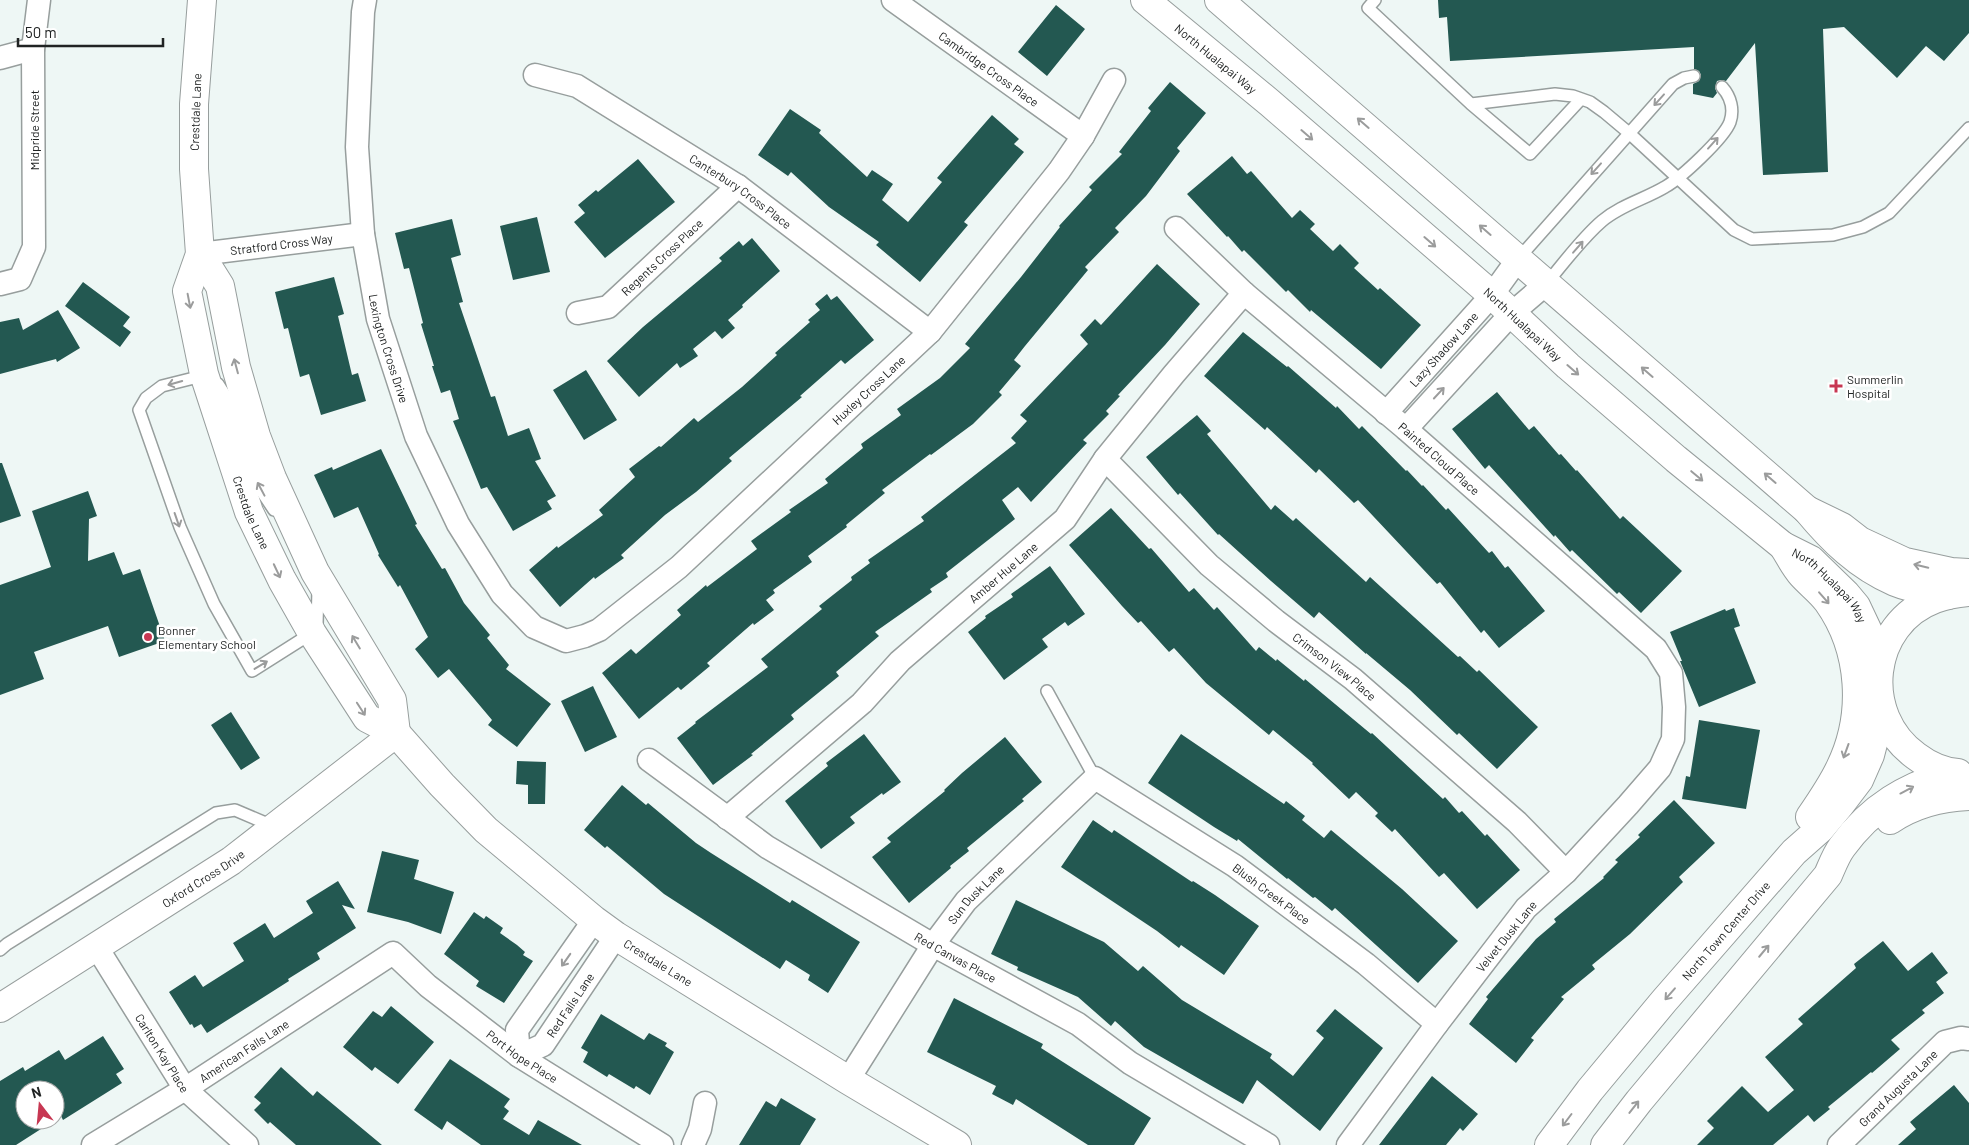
<svg xmlns="http://www.w3.org/2000/svg" width="1969" height="1145" viewBox="0 0 1969 1145" font-family="Barlow,sans-serif">
	<style>
		.building { fill: #235851 }
		.lines { fill: none; stroke-linecap: round; stroke-linejoin: round }
		.lane-casing { stroke: #979e9d; stroke-width: 14 }
		.street-casing { stroke: #979e9d; stroke-width: 25 }
		.secondary-casing { stroke: #979e9d; stroke-width: 30 }
		.primary-casing { stroke: #979e9d; stroke-width: 30 }
		.lane { stroke: #fff; stroke-width: 11 }
		.street { stroke: #fff; stroke-width: 22 }
		.secondary { stroke: #fff; stroke-width: 28 }
		.primary { stroke: #fff; stroke-width: 28 }
		.oneway { stroke: #9b9c9c }
		.poi-dot { fill: #c73752; stroke: #fff; stroke-width: 2 }
		.labels { text-anchor: middle; dominant-baseline: central; stroke-width: 5; stroke-linejoin: round; paint-order: stroke }
		.street-label { font-size: 12px; fill: #202323; stroke: #fff }
		.poi-label { font-size: 12px; fill: #202323; stroke: #fff; text-anchor: start }
	</style>
	<rect width="100%" height="100%" fill="#eef7f5"/>
	<path class="building" d="M1438,0H1969V33L1944,61L1926,46L1897,78L1844,27L1823,29L1828,172L1763,175L1755,43L1726,81L1721,80L1717,81L1715,88L1717,93L1713,98L1693,94V84L1699,81L1701,75L1699,71L1694,69V47L1450,61L1447,17L1439,18Z
		M1056,5L1085,29L1047,76L1018,52Z
		M1170,82L1206,113L1177,148L1180,151L1146,196L1115,228L1119,232L1085,267L1088,270L1025,346L1014,360L1021,366L999,392L1002,395L973,424L931,455L930,454L882,490L885,493L846,525L847,527L808,556L812,562L773,590L775,593L766,600L774,610L754,625L753,623L707,663L710,666L681,690L678,687L639,719L602,673L631,649L636,654L681,615L677,610L706,585L707,587L757,549L751,541L791,512L789,510L828,483L825,479L863,448L861,444L901,415L897,409L940,378L970,348L965,344L1021,277L1060,227L1059,226L1092,190L1089,187L1122,154L1119,152L1151,111L1148,108Z
		M790,109L821,130L819,133L867,177L872,170L893,184L882,200L908,222L942,182L937,178L992,115L1019,139L1014,144L1024,152L964,222L968,225L920,282L876,245L879,242L829,207L791,172L788,176L758,155Z
		M1232,156L1247,174L1251,171L1292,218L1300,210L1315,224L1310,229L1333,251L1340,244L1359,263L1354,268L1378,290L1380,288L1421,325L1381,369L1311,310L1310,312L1288,290L1286,292L1244,250L1242,252L1228,236L1227,237L1187,194Z
		M638,159L675,202L605,258L574,222L585,213L578,205L596,190L598,192Z
		M537,217L550,272L513,280L500,226Z
		M452,219L461,255L451,258L463,302L459,303L491,397L495,396L508,436L529,428L541,459L535,461L556,496L547,501L552,509L513,531L487,487L481,489L453,421L459,419L450,390L441,393L432,366H434L421,324L423,323L409,268L404,269L395,233Z
		M752,238L780,271L742,305L743,307L728,320L735,328L722,339L715,331L693,349L698,356L680,368L677,363L639,397L607,361L643,327L722,261L719,258L739,241L743,246Z
		M1157,264L1200,304L1165,345L1118,395L1120,396L1106,411L1109,414L1083,440L1087,443L1031,502L1018,487L1002,500L1015,519L946,573L948,577L930,589L932,592L875,632L879,636L836,672L839,676L791,715L794,719L751,754L753,755L713,785L677,738L696,723L695,722L768,667L761,659L822,609L819,606L852,580L851,577L870,563L868,560L924,521L921,517L1016,443L1011,438L1027,421L1020,415L1088,344L1080,335L1095,319L1101,325Z
		M334,277L344,314L338,316L352,375L358,373L366,401L321,415L309,374L300,377L288,328L284,329L275,292Z
		M83,282L130,317L123,326L131,332L120,347L65,306Z
		M827,294L831,300L837,296L874,340L845,364L841,360L800,396L802,397L729,458L732,461L696,492L665,515L621,555L624,558L595,579L594,577L560,607L529,570L557,546L558,548L603,515L599,510L635,477L629,469L659,446L661,447L694,418L698,422L742,387L777,355L775,353L810,322L808,320L820,310L815,304Z
		M58,310L80,348L57,362L56,359L0,374V322L19,318L23,330Z
		M1243,332L1287,367L1288,366L1336,408L1337,406L1359,429L1362,426L1406,471L1407,470L1422,486L1423,485L1446,510L1448,508L1489,553L1492,551L1505,568L1508,566L1545,611L1499,648L1484,630L1481,633L1440,582L1437,584L1358,500L1354,503L1319,469L1316,473L1267,427L1265,430L1204,376Z
		M586,370L617,420L584,440L553,390Z
		M1497,392L1529,430L1534,426L1559,455L1561,454L1576,471L1577,470L1620,519L1623,516L1682,571L1641,613L1619,592L1617,594L1572,550L1570,552L1555,535L1554,537L1489,465L1485,469L1452,429Z
		M1197,415L1211,431L1207,434L1271,510L1275,505L1293,521L1296,518L1366,582L1370,577L1458,657L1460,656L1477,672L1479,670L1538,727L1497,769L1459,733L1457,735L1410,690L1366,653V654L1319,612L1314,618L1271,581L1219,534L1218,535L1180,493L1178,495L1146,457Z
		M381,449L417,524L415,525L442,569L445,568L464,603L490,635L487,638L509,665L506,669L551,704L517,747L488,725L492,720L449,669L438,678L415,649L428,637L400,585L398,587L378,555L379,554L358,507L334,518L314,475L332,467L333,470Z
		M0,463H2L21,516L0,523Z
		M88,491L97,516L89,519L88,561L114,552L123,575L140,569L165,641L119,657L108,626L34,652L44,679L0,695V585L51,567L32,511Z
		M1111,508L1149,549L1151,548L1189,592L1194,588L1214,610L1217,607L1256,651L1259,647L1276,661L1277,659L1304,681L1305,679L1371,734L1372,733L1443,799L1445,797L1459,813L1462,811L1485,836L1487,834L1520,870L1477,909L1444,873L1439,877L1395,829L1392,832L1375,816L1378,813L1356,792L1349,799L1312,764L1313,763L1273,730L1269,735L1206,683L1174,648L1169,652L1141,621L1138,623L1122,606L1069,545Z
		M1050,566L1085,614L1068,626L1065,622L1042,639L1048,647L1004,680L968,632L986,618L985,616L1013,597L1011,594Z
		M1734,608L1740,626L1734,628L1756,683L1699,707L1680,661H1682L1670,632L1725,609L1726,611Z
		M593,686L617,737L585,752L561,701Z
		M231,712L260,758L241,770L211,725Z
		M1699,720L1760,730L1746,809L1682,799L1686,776L1690,777Z
		M864,734L901,782L883,795L882,793L850,817L855,823L821,849L785,801L828,766L826,763Z
		M1181,734L1284,804L1286,801L1305,816L1302,820L1324,838L1331,830L1402,889L1458,941L1418,983L1335,908L1332,911L1315,897L1313,898L1288,878L1287,879L1238,839L1237,841L1214,827L1148,783Z
		M1005,737L1042,782L1022,799L1024,801L967,848L969,851L950,866L951,868L909,903L872,857L891,842L887,838L945,791L944,790L962,773Z
		M517,761L546,762L545,804H528V785L516,784Z
		M622,785L646,805L648,803L696,843L711,853L790,903L792,900L860,942L828,993L808,980L810,975L786,960L780,969L664,894L607,846L605,848L584,830Z
		M1674,800L1715,843L1679,877L1683,882L1630,934L1592,965L1595,969L1561,997L1564,999L1531,1038L1534,1040L1516,1063L1469,1024L1488,999L1486,997L1536,939L1556,922L1554,919L1604,878L1603,877L1618,862L1615,860L1640,837L1638,835Z
		M1093,820L1112,833L1114,830L1192,882L1193,881L1215,895L1259,926L1224,975L1181,945L1179,948L1157,931L1061,867Z
		M382,851L419,860L414,879L454,892L441,934L408,922L367,912Z
		M338,881L355,909L342,905L356,928L317,953L320,959L288,979L289,981L207,1033L201,1024L194,1028L192,1024L190,1025L169,992L195,975L203,987L244,961L233,943L265,923L274,938L313,913L306,901Z
		M1016,900L1104,942L1138,971L1143,966L1182,1000L1272,1054L1270,1058L1293,1076L1324,1038L1316,1031L1335,1009L1383,1048L1320,1131L1257,1080L1243,1104L1144,1047L1115,1021L1111,1026L1078,997L1017,970L1018,967L991,954Z
		M474,912L484,919L486,916L503,928L500,933L517,945L525,952L523,955L533,961L504,1003L476,986L479,981L444,954Z
		M1883,941L1908,971L1932,952L1948,973L1936,982L1944,993L1922,1010L1925,1013L1891,1040L1900,1049L1872,1073L1871,1072L1828,1107L1830,1109L1814,1122L1808,1115L1773,1145H1697L1714,1128L1707,1121L1742,1086L1768,1112L1794,1090L1765,1057L1803,1024L1798,1019L1856,968L1854,964Z
		M954,998L1043,1044L1041,1048L1151,1118L1134,1145H1088L1016,1099L1013,1105L992,1094L996,1086L927,1052Z
		M391,1006L434,1042L398,1084L375,1067L372,1071L343,1047L373,1011L382,1017Z
		M601,1014L644,1040L649,1033L667,1043L665,1046L674,1052L650,1095L636,1086L634,1089L609,1074L607,1077L583,1062L588,1052L581,1048Z
		M103,1036L124,1069L116,1074L122,1083L63,1120L61,1116L55,1120V1090H25V1120H55L16,1145H0V1081L23,1067L25,1071L59,1050L65,1060Z
		M450,1059L510,1099L504,1107L509,1111L503,1119L529,1135L538,1120L582,1145H481L447,1121L442,1130L414,1110Z
		M281,1067L313,1096L317,1091L382,1145H296L270,1122L268,1124L254,1110L261,1103L254,1097Z
		M1432,1076L1478,1114L1463,1131L1460,1128L1446,1145H1379Z
		M1954,1085L1969,1103V1145H1898L1916,1129L1910,1122Z
		M781,1098L816,1119L800,1145H739L766,1101L776,1107Z"/>
	<g class="lines">
		<g class="lane-casing">
			<path id="lane" d="M1375,0L1368,8L1471,104L1530,154L1581,99
				M1471,104L1555,94L1573,96L1590,102L1604,112L1629,133L1734,230L1752,239L1833,235L1863,227L1889,213L1969,128
				M1518,259L1673,84L1684,78L1694,76
				M1546,284C1564,263 1581,239 1602,221C1621,205 1645,199 1665,187C1681,178 1724,138 1730,122C1734,110 1731,97 1722,87
				M206,375L162,386L146,398L139,410L180,527L214,604L252,671L312,633L317,624L318,590
				M218,384L230,403L260,489L274,510
				M1047,691L1095,778
				M0,950L7,944L216,813L235,810L275,827"/>
		</g>
		<g class="street-casing">
			<g id="street">
				<path id="s1" d="M365,0L363,12L357,147L363,234L378,319L416,436L458,524L502,594L534,627L566,641L585,636L599,630L679,567L930,332L1059,171L1083,136L1114,80"/>
				<path id="s2" d="M893,0L1083,136"/>
				<path d="M0,58L33,49"/>
				<path id="s3" d="M535,75L577,86L738,186L930,332"/>
				<path id="s4" d="M1176,228L1244,293L1406,429L1656,649L1671,673L1674,707L1673,739L1660,768L1628,805L1566,872L1526,908L1437,1024L1348,1145"/>
				<path id="s5" d="M200,254L363,234"/>
				<path d="M0,284L20,279L34,247L33,49L39,0"/>
				<path id="s6" d="M578,313L608,307L738,186"/>
				<path id="s7" d="M1386,413L1492,295L1518,259"/>
				<path d="M1406,429L1511,314L1546,284"/>
				<path id="s8" d="M1105,459L1209,565L1276,621L1353,679L1517,822L1566,872"/>
				<path id="s9" d="M649,760L767,847L933,945L1078,1024L1130,1063L1268,1145"/>
				<path id="s10" d="M727,818L862,703L900,661L1065,519L1105,459L1174,374L1244,293"/>
				<path id="s11" d="M594,920L517,1030L519,1056L543,1045L616,936"/>
				<path id="s12" d="M96,946L185,1089L247,1145"/>
				<path id="s13" d="M848,1080L933,945L966,901L1095,778L1235,866L1366,964L1437,1024"/>
				<path id="s14" d="M93,1145L185,1089L393,953L428,986L519,1056L662,1145"/>
				<path d="M693,1145L700,1129L705,1103"/>
				<path id="s15" d="M1839,1145L1945,1042L1961,1038L1969,1039"/>
			</g>
		</g>
		<g class="secondary-casing">
			<g id="secondary">
				<path id="s16" d="M202,0L194,104V169L200,254L187,291L204,374L249,512L282,580L312,633L367,718L396,733L442,785L486,830L594,920L616,936L848,1080L957,1145"/>
				<path id="s17" d="M1145,0L1270,103L1492,295L1568,366L1676,459L1783,546L1811,560L1846,594L1856,606L1881,659"/>
				<path d="M1219,0L1807,510C1832,540 1858,566 1895,582C1912,589 1930,591 1948,595"/>
				<path d="M200,254L220,286L236,367L256,436L272,478L315,572L392,700L396,733"/>
				<path id="s18" d="M0,1008L231,861L396,733"/>
			</g>
		</g>
		<g class="primary-casing">
			<g id="primary">
				<path d="M1807,510L1842,527L1860,541L1905,562L1951,572L1969,573"/>
				<path d="M1783,546C1789,555 1794,566 1802,575C1810,584 1821,592 1828,602C1862,650 1866,715 1840,768C1832,785 1821,801 1810,817"/>
				<path d="M1958,773C1943,772 1928,765 1916,756C1859,715 1868,624 1935,599C1946,595 1958,593 1969,592"/>
				<path d="M1890,820C1914,804 1940,797 1969,796"/>
				<path id="s19" d="M1549,1145L1590,1090L1664,1001L1794,852L1820,829L1840,805L1859,780L1870,755L1882,709"/>
				<path d="M1605,1145L1639,1101L1828,875C1832,866 1836,855 1842,847C1871,807 1907,786 1953,773"/>
			</g>
		</g>
		<use href="#lane" class="lane"/>
		<use href="#street" class="street"/>
		<use href="#secondary" class="secondary"/>
		<use href="#primary" class="primary"/>
	</g>
	<defs><path id="oneway-shaft" d="M-6 0H5M1.5-3L5.5 0L1.5 3" fill="none" stroke-width="1.6" stroke-linecap="round" stroke-linejoin="round" transform="scale(1.25)"/></defs>
	<g class="oneway">
		<use href="#oneway-shaft" transform="translate(1659 100) rotate(132)"/>
		<use href="#oneway-shaft" transform="translate(1363 123) rotate(-139)"/>
		<use href="#oneway-shaft" transform="translate(1307 135) rotate(41)"/>
		<use href="#oneway-shaft" transform="translate(1713 143) rotate(-48)"/>
		<use href="#oneway-shaft" transform="translate(1596 169) rotate(132)"/>
		<use href="#oneway-shaft" transform="translate(1485 230) rotate(-139)"/>
		<use href="#oneway-shaft" transform="translate(1430 242) rotate(41)"/>
		<use href="#oneway-shaft" transform="translate(1578 247) rotate(-49)"/>
		<use href="#oneway-shaft" transform="translate(189 301) rotate(79)"/>
		<use href="#oneway-shaft" transform="translate(236 366) rotate(-105)"/>
		<use href="#oneway-shaft" transform="translate(1573 370) rotate(41)"/>
		<use href="#oneway-shaft" transform="translate(1647 372) rotate(-139)"/>
		<use href="#oneway-shaft" transform="translate(175 383) rotate(164)"/>
		<use href="#oneway-shaft" transform="translate(1439 393) rotate(-47)"/>
		<use href="#oneway-shaft" transform="translate(1697 476) rotate(40)"/>
		<use href="#oneway-shaft" transform="translate(1770 478) rotate(-139)"/>
		<use href="#oneway-shaft" transform="translate(261 489) rotate(-118)"/>
		<use href="#oneway-shaft" transform="translate(177 520) rotate(71)"/>
		<use href="#oneway-shaft" transform="translate(1921 566) rotate(-166)"/>
		<use href="#oneway-shaft" transform="translate(277 571) rotate(65)"/>
		<use href="#oneway-shaft" transform="translate(1824 598) rotate(49)"/>
		<use href="#oneway-shaft" transform="translate(356 642) rotate(-121)"/>
		<use href="#oneway-shaft" transform="translate(261 665) rotate(-31)"/>
		<use href="#oneway-shaft" transform="translate(361 709) rotate(57)"/>
		<use href="#oneway-shaft" transform="translate(1846 751) rotate(110)"/>
		<use href="#oneway-shaft" transform="translate(1907 790) rotate(-28)"/>
		<use href="#oneway-shaft" transform="translate(1764 951) rotate(-50)"/>
		<use href="#oneway-shaft" transform="translate(566 960) rotate(125)"/>
		<use href="#oneway-shaft" transform="translate(1670 994) rotate(131)"/>
		<use href="#oneway-shaft" transform="translate(1634 1107) rotate(-52)"/>
		<use href="#oneway-shaft" transform="translate(1567 1120) rotate(127)"/>
	</g>
	<g class="poi-dot">
		<path d="M1833.5 378.5h5v5h5v5h-5v5h-5v-5h-5v-5h5z"/>
		<circle cx="148" cy="637" r="5"/>
	</g>
	<g class="labels">
		<g class="street-label">
			<text stroke="none"><textPath href="#s17" startOffset="92">North Hualapai Way</textPath></text>
			<text stroke="none"><textPath href="#s2" startOffset="118">Cambridge Cross Place</textPath></text>
			<text transform="translate(195 112) rotate(-88)">Crestdale Lane</text>
			<text transform="translate(34 130) rotate(-90)">Midpride Street</text>
			<text stroke="none"><textPath href="#s3" startOffset="238">Canterbury Cross Place</textPath></text>
			<text stroke="none"><textPath href="#s5" startOffset="82">Stratford Cross Way</textPath></text>
			<text stroke="none"><textPath href="#s6" startOffset="104">Regents Cross Place</textPath></text>
			<text stroke="none"><textPath href="#s17" startOffset="498">North Hualapai Way</textPath></text>
			<text stroke="none"><textPath href="#s7" startOffset="86">Lazy Shadow Lane</textPath></text>
			<text stroke="none"><textPath href="#s1" startOffset="352">Lexington Cross Drive</textPath></text>
			<text stroke="none"><textPath href="#s1" startOffset="1101">Huxley Cross Lane</textPath></text>
			<text stroke="none"><textPath href="#s4" startOffset="350">Painted Cloud Place</textPath></text>
			<text stroke="none"><textPath href="#s16" startOffset="525">Crestdale Lane</textPath></text>
			<text stroke="none"><textPath href="#s10" startOffset="370">Amber Hue Lane</textPath></text>
			<text stroke="none"><textPath href="#s17" startOffset="902">North Hualapai Way</textPath></text>
			<text stroke="none"><textPath href="#s8" startOffset="310">Crimson View Place</textPath></text>
			<text stroke="none"><textPath href="#s18" startOffset="241">Oxford Cross Drive</textPath></text>
			<text stroke="none"><textPath href="#s13" startOffset="604">Blush Creek Place</textPath></text>
			<text stroke="none"><textPath href="#s13" startOffset="226">Sun Dusk Lane</textPath></text>
			<text stroke="none"><textPath href="#s19" startOffset="278">North Town Center Drive</textPath></text>
			<text transform="translate(1506 936) rotate(-51)">Velvet Dusk Lane</text>
			<text stroke="none"><textPath href="#s9" startOffset="365">Red Canvas Place</textPath></text>
			<text stroke="none"><textPath href="#s16" startOffset="1144">Crestdale Lane</textPath></text>
			<text stroke="none"><textPath href="#s11" startOffset="235">Red Falls Lane</textPath></text>
			<text stroke="none"><textPath href="#s14" startOffset="178">American Falls Lane</textPath></text>
			<text stroke="none"><textPath href="#s12" startOffset="126">Carlton Kay Place</textPath></text>
			<text stroke="none"><textPath href="#s14" startOffset="522">Port Hope Place</textPath></text>
			<text stroke="none"><textPath href="#s15" startOffset="82">Grand Augusta Lane</textPath></text>
		</g>
		<g class="poi-label">
			<text x="1847" y="379">Summerlin<tspan x="1847" dy="14">Hospital</tspan></text>
			<text x="158" y="630">Bonner<tspan x="158" dy="14">Elementary School</tspan></text>
		</g>
	</g>
	<g transform="translate(40 1105) rotate(344)"><circle r="24" fill="#ffffff" stroke="#a6a7a7"/>
	<path d="M0-4L9 19L0 12L-9 19Z" fill="#c73752"/>
	<text y="-8" font-size="14" font-weight="bold" text-anchor="middle" fill="#202323">N</text>
	</g>
	<path d="M18 38v8h145v-8" fill="none" stroke="#202323" stroke-width="2.5"/>
	<text x="25" y="38" font-size="15" fill="#202323" stroke="#ffffff" stroke-width="4" paint-order="stroke">50 m</text>
</svg>
